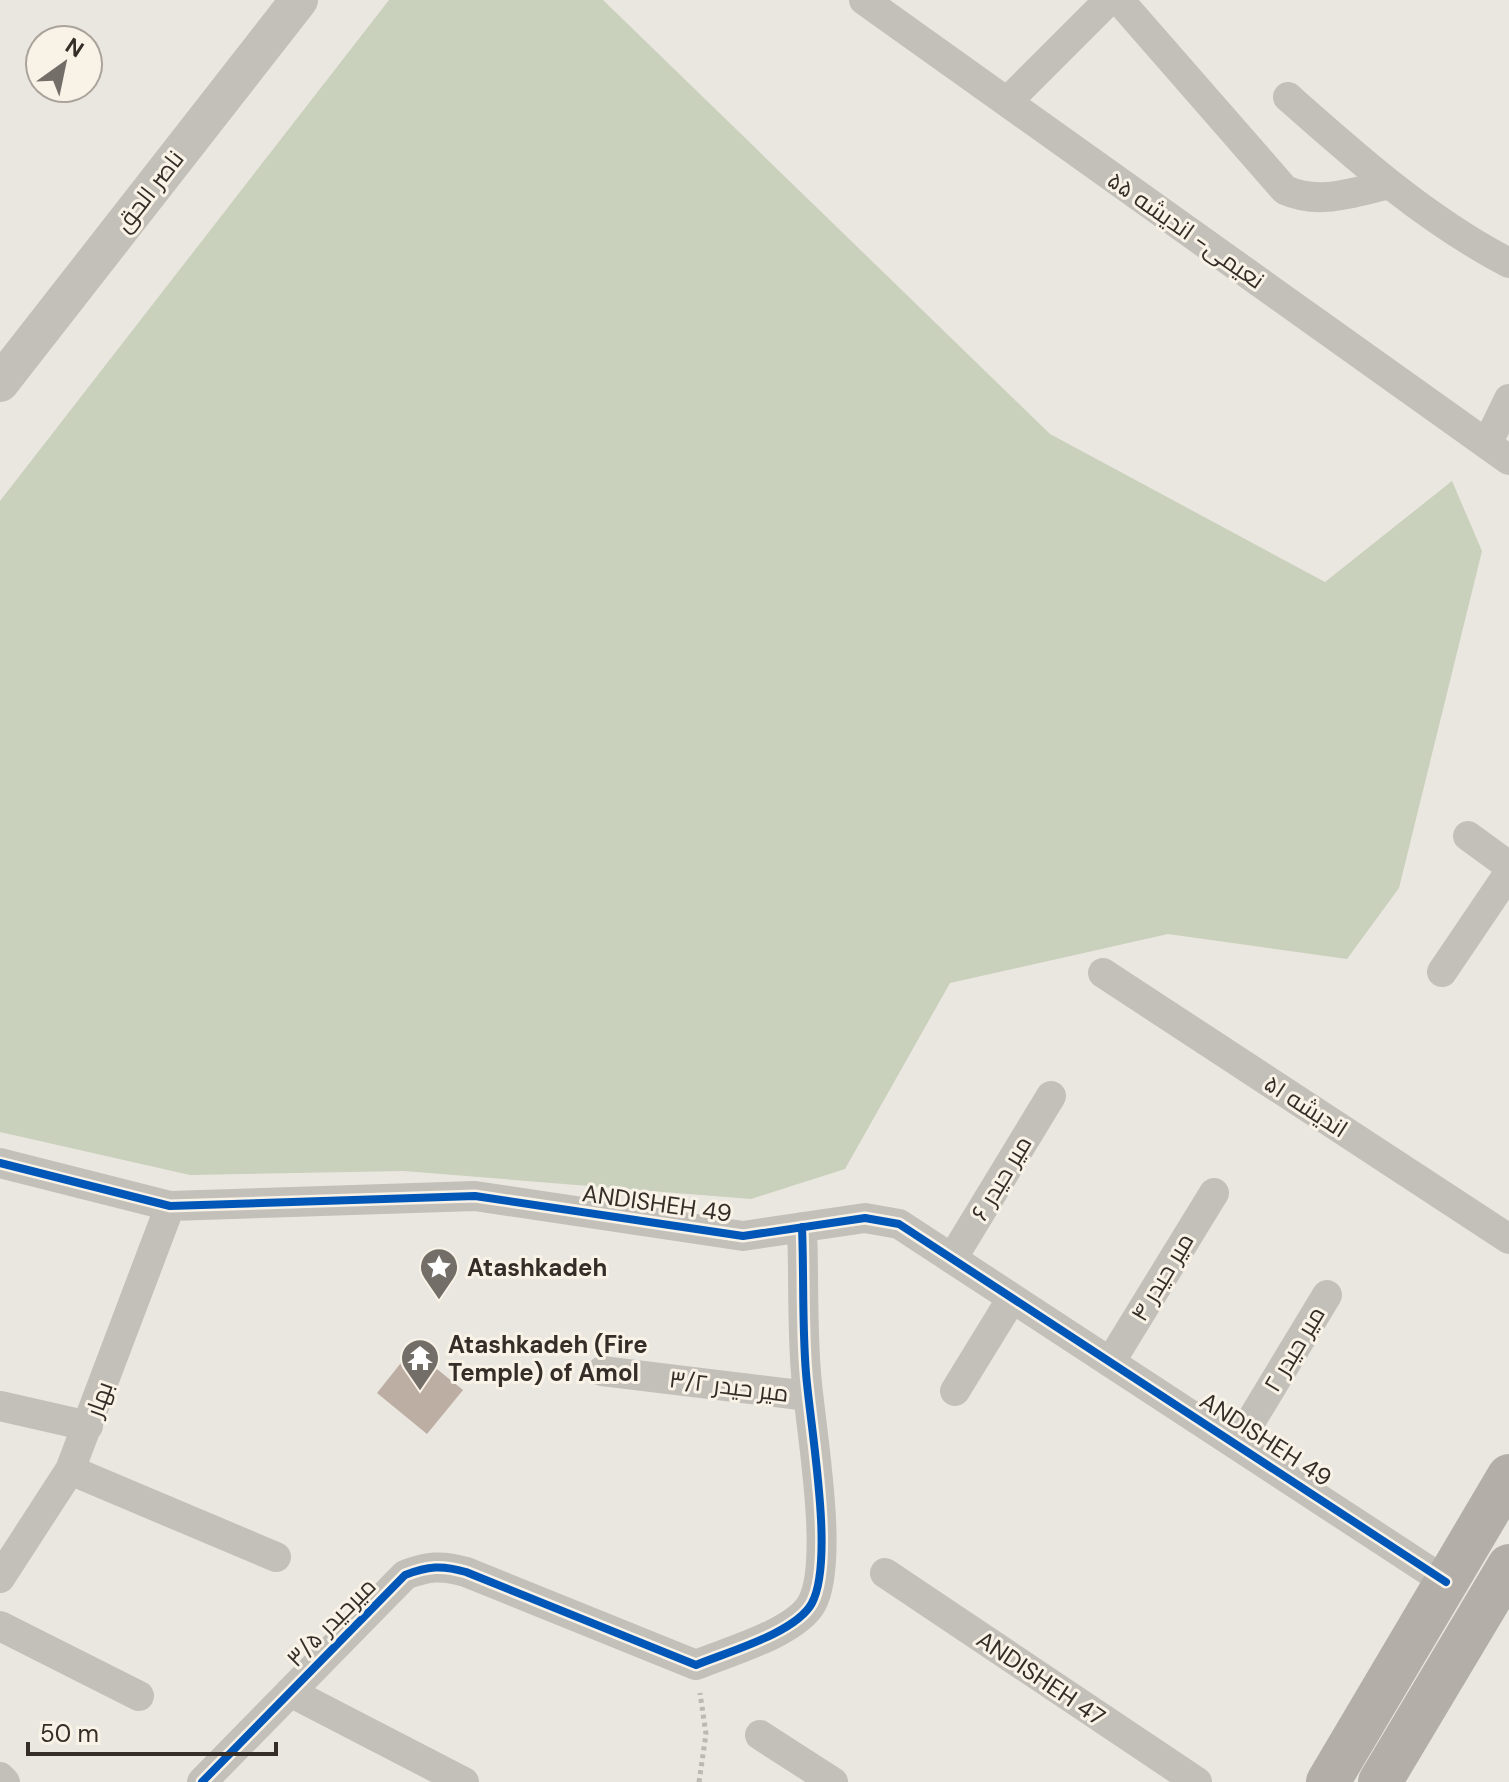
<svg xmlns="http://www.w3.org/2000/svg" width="1509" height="1782" viewBox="0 0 1509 1782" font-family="'DM Sans',Cairo,sans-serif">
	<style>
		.green { fill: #c9d0bb }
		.building { fill: #bdaea3 }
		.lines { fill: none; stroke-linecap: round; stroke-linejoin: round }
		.path { stroke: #bcb8b2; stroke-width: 5; stroke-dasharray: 4 4; stroke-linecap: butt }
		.minor { stroke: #c3bfb9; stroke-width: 30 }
		.tertiary { stroke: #c3bfb9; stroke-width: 38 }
		.primary { stroke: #b3aea8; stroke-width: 44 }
		.cycleway-casing { stroke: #f8f2e7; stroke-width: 13 }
		.cycleway { stroke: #0057b8; stroke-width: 8 }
		.labels { text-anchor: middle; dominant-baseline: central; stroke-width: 6; stroke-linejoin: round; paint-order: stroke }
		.street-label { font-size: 24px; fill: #342d28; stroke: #f8f2e7 }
		.poi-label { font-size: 24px; font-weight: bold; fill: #342d28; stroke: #f8f2e7; text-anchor: start }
	</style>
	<rect width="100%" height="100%" fill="#eae7e0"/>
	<path class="green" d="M389,0H603L1050,434L1325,582L1452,481L1482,551L1399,888L1347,959L1168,934L950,983L845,1169L751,1199L404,1171L190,1175L0,1132V501Z"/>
	<path class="building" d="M412,1349L463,1390L427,1434L377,1393Z"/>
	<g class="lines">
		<path class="path" d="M699,1782L706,1734L700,1693"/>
		<path class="minor" d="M864,0L1509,460
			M1119,0L1285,190C1319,205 1351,193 1386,185
			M1288,97C1358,159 1425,219 1509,263
			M1007,102L1109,0
			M1487,444L1509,399
			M1468,836L1509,866
			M1442,972L1509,873
			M1103,973L1509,1239
			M0,1163L170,1206L475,1196L743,1236L865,1218L899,1224L1446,1582
			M952,1259L1051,1096
			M1111,1361L1214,1193
			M602,1371L808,1396
			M955,1391L1012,1298
			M0,1406L88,1426
			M1237,1444L1327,1295
			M70,1470L276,1557
			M885,1573L1197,1782
			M0,1578L70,1470L170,1206
			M0,1626L139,1696
			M290,1692L464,1782
			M760,1735L833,1782
			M0,1777L5,1782
			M202,1782L405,1575C428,1566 442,1565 466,1572L696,1665C727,1652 796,1633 812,1603C835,1559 810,1426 806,1373C802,1325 804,1275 802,1227"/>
		<path class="tertiary" d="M0,383L299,0"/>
		<path class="primary" d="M1328,1782L1509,1476
			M1380,1782L1509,1566"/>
		<g class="cycleway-casing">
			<path id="cycleway" d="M0,1163L170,1206L475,1196L743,1236L865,1218L899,1224L1446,1582
				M202,1782L405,1575C428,1566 442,1565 466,1572L696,1665C727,1652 796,1633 812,1603C835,1559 810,1426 806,1373C802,1325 804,1275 802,1227"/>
		</g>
		<use href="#cycleway" class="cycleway"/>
	</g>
	<defs>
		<g id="sight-pin" transform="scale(2)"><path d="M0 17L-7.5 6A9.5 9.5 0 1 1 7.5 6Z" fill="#746e68" stroke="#f8f2e7"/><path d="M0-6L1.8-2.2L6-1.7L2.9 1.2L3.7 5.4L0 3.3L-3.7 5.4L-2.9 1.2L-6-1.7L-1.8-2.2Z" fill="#fff"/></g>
		<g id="temple-pin" transform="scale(2)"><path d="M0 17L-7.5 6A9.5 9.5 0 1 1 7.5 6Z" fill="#746e68" stroke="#f8f2e7"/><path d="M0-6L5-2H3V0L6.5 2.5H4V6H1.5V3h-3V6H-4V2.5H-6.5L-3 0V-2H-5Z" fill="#fff"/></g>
	</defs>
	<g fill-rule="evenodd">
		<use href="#sight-pin" x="439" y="1267"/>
		<use href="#temple-pin" x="420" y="1358"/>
	</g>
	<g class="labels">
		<g class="street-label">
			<text transform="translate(149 191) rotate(-52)">ناصر الحق</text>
			<text transform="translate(1186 230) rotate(35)">نعیمی- اندیشه ۵۵</text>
			<text transform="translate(1306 1106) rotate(33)">اندیشه ۵۱</text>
			<text transform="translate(1001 1178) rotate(-59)">میر حیدر ۶</text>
			<text transform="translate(657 1203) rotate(8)">ANDISHEH 49</text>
			<text transform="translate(1162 1277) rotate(-59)">میر حیدر ۴</text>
			<text transform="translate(1294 1349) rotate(-59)">میر حیدر ۲</text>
			<text transform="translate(729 1386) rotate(7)">میر حیدر ۳/۲</text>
			<text transform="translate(99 1399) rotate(-70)">بهار</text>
			<text transform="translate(1266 1439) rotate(33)">ANDISHEH 49</text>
			<text transform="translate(331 1622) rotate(-45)">میرحیدر ۳/۵</text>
			<text transform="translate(1041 1678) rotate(34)">ANDISHEH 47</text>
		</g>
		<g class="poi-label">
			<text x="467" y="1267">Atashkadeh</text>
			<text x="448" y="1344">Atashkadeh (Fire<tspan x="448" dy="28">Temple) of Amol</tspan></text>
		</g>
	</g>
	<g transform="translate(64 64) rotate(33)"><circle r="38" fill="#f8f2e7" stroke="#aaa39b" stroke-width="2"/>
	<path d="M0-6L14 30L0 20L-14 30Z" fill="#746e68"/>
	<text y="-12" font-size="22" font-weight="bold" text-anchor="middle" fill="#342d28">N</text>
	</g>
	<path d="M28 1742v12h248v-12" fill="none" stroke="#342d28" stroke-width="4"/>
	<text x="40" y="1742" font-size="24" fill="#342d28" stroke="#f8f2e7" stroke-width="6" paint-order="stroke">50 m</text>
</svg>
